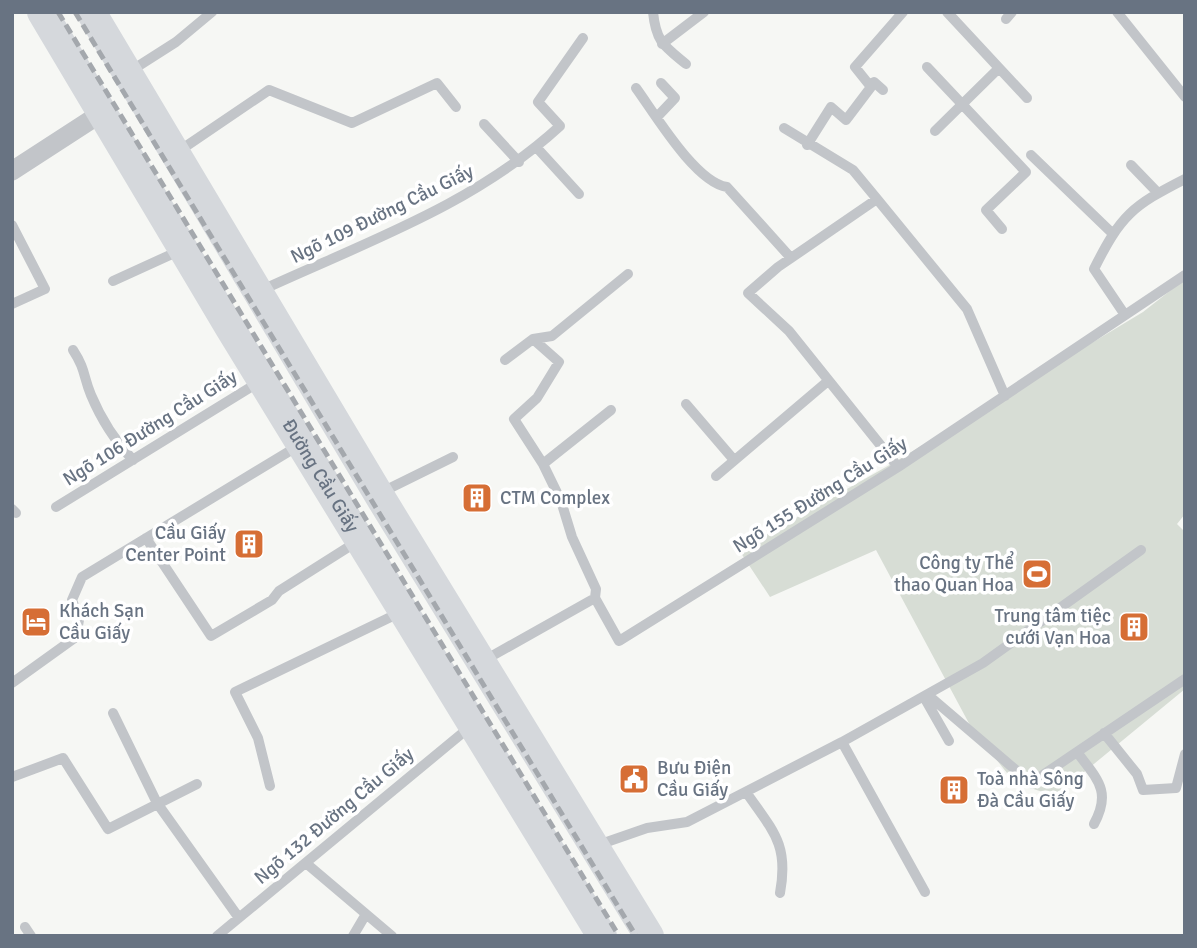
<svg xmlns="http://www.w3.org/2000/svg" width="1197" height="948" viewBox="0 0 1197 948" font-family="Signika,sans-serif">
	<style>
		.green { fill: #d7ddd5 }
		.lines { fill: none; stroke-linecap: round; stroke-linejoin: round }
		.lane { stroke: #c2c5c9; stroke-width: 10 }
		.street { stroke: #c2c5c9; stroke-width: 19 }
		.primary { stroke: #d5d8dc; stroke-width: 30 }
		.rail { stroke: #a4a8ad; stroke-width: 5; stroke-dasharray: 10 5; stroke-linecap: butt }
		.labels { text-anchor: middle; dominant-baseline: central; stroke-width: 7; stroke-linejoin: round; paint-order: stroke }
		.street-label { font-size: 19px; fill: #687382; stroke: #fff }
		.poi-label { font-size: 19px; fill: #687382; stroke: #fff; text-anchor: start }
	</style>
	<rect width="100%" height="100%" fill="#f6f7f4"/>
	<path class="green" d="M1185,279V514L1177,524L1185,532V689L1055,796L1015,783L972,729L876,550L770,597L739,550L893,463L1143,312Z"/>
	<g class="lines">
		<path class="lane" d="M653,12C656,42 664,46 686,64
			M947,12L1027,98
			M1117,12L1185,97
			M1006,19L1012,12
			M662,44L704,12
			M927,67L1026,172L986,210L1002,229
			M129,72L176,42L212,12
			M871,87L874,82L883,90
			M636,88C655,114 695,182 727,187L791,258
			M657,117L675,98L661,83
			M484,124L519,162
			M784,128L853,170L877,199L967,309L1005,396
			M935,131L998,69
			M807,145L831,107L846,120L871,87L855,67L903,12
			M537,148L579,194
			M179,151L269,90L352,123L437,83L456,107
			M1031,155L1112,233
			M1131,165L1158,193
			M877,199L778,267L748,293L789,331L898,467
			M12,225L45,289L12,304
			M113,281L181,250
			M262,290C366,242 474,205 560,126L538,102L583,38
			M1125,315L1094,269C1121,215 1132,206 1185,179
			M73,350C86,370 83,376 91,395C101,419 115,441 133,460
			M505,360L533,339
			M686,404L734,460
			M543,464L611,410
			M716,476L828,381
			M380,493L453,457
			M56,507L259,382
			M12,509L16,513
			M146,538L211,636L272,600L279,591L358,541
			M595,598L596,589L572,537L561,501L543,464L514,419L537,398L559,362L533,339L552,336L628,274
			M483,661L595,598L619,641L898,467L1185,275
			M12,683L76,637L79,620L72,600L82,577L298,446
			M928,695L1031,783L1185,679
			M924,697L949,741
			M113,713L157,803L239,918
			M1104,733L1137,774L1143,790L1176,788L1185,754
			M842,742L925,892
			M1077,752C1097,779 1112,791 1094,824
			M12,777L63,758L108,829L197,784
			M270,786L258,738L235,692L399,613
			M746,792C773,831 789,844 780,893
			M598,845L647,828L687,822L842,742L983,663L1141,550
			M307,864L392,936
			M25,927L31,936
			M217,936L471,726
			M353,936L366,914"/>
		<path class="street" d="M12,171L103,112"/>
		<g class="primary">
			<path id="s1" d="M42,12L230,328L602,936"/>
			<path d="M91,12L382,500L649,936"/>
		</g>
		<path class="rail" d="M58,12L619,936
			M75,12L636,936"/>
	</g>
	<defs>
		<g id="building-square" transform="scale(1.575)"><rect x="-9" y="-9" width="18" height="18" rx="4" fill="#d66e35" stroke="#fff"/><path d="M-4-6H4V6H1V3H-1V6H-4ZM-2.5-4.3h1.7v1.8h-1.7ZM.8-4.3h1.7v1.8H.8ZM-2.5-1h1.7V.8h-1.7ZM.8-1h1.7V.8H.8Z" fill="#fff"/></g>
		<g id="stadium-square" transform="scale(1.575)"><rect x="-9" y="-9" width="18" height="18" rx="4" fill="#d66e35" stroke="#fff"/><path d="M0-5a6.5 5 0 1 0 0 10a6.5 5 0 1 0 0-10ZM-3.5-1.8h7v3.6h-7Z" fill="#fff"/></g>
		<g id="hotel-square" transform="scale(1.575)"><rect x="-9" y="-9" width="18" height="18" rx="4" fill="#d66e35" stroke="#fff"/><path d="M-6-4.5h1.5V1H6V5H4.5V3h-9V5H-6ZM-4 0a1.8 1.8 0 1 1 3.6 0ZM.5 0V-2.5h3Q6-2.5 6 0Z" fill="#fff"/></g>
		<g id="civic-square" transform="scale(1.575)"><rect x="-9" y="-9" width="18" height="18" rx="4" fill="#d66e35" stroke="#fff"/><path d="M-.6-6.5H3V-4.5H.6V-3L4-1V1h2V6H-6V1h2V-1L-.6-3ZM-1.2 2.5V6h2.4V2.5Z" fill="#fff"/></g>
	</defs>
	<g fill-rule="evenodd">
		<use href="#building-square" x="477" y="498"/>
		<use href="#building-square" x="249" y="544"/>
		<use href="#stadium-square" x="1037" y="574"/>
		<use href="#hotel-square" x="36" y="622"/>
		<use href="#building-square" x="1134" y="627"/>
		<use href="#civic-square" x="634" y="779"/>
		<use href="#building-square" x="954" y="790"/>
	</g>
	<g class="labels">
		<g class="street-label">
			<text transform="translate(382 214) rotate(-26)">Ngõ 109 Đường Cầu Giấy</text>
			<text transform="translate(150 428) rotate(-32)">Ngõ 106 Đường Cầu Giấy</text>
			<text stroke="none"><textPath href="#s1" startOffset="541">Đường Cầu Giấy</textPath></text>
			<text transform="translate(820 495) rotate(-32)">Ngõ 155 Đường Cầu Giấy</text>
			<text transform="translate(334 816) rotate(-40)">Ngõ 132 Đường Cầu Giấy</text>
		</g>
		<g class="poi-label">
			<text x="500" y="498">CTM Complex</text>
			<text x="226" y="533" text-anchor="end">Cầu Giấy<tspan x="226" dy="22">Center Point</tspan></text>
			<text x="1014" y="563" text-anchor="end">Công ty Thể<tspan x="1014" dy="22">thao Quan Hoa</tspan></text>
			<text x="59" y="611">Khách Sạn<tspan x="59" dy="22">Cầu Giấy</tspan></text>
			<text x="1111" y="616" text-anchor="end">Trung tâm tiệc<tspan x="1111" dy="22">cưới Vạn Hoa</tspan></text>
			<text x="657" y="768">Bưu Điện<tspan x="657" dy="22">Cầu Giấy</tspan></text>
			<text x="977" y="779">Toà nhà Sông<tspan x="977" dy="22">Đà Cầu Giấy</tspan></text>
		</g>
	</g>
	<rect width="1197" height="948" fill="none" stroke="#687382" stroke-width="28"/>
</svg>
